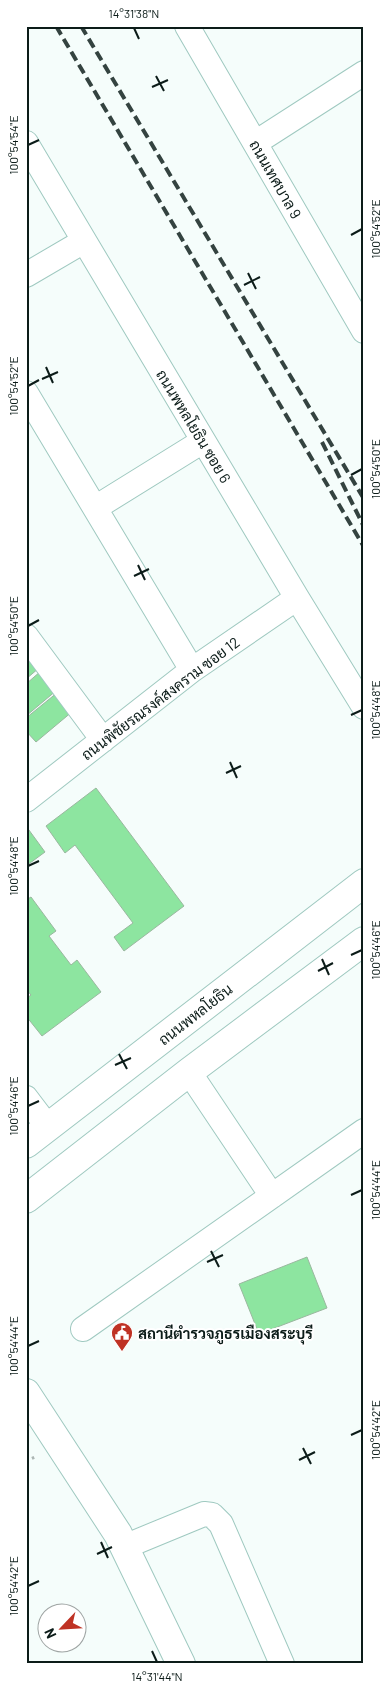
<svg xmlns="http://www.w3.org/2000/svg" width="390" height="1690" viewBox="0 0 390 1690" font-family="Barlow,Sarabun,sans-serif">
	<style>
		.building { fill: #8de5a0; stroke: #9ab79f }
		.lines { fill: none; stroke-linecap: round; stroke-linejoin: round }
		.minor-casing { stroke: #9fc9c0; stroke-width: 26 }
		.major-casing { stroke: #9fc9c0; stroke-width: 30 }
		.path { stroke: #acb6b4; stroke-width: 3; stroke-dasharray: 2.5 4; stroke-linecap: butt }
		.minor { stroke: #fff; stroke-width: 24 }
		.major { stroke: #fff; stroke-width: 28 }
		.rail { stroke: #344340; stroke-width: 4; stroke-dasharray: 10 5; stroke-linecap: butt }
		.ticks { fill: none; stroke: #0c1c19; stroke-width: 2 }
		.labels { text-anchor: middle; dominant-baseline: central; stroke-width: 4; stroke-linejoin: round; paint-order: stroke }
		.street-label { font-size: 15px; fill: #0c1c19; stroke: #fff }
		.poi-label { font-size: 15px; font-weight: bold; fill: #0c1c19; stroke: #fff; text-anchor: start }
		.neatline { fill: none; stroke: #0c1c19; stroke-width: 2 }
		.ticks-label { font-size: 12px; text-anchor: middle; fill: #0c1c19 }
	</style>
	<rect width="100%" height="100%" fill="#f5fdfb"/>
	<path class="building" d="M26,653L39,668L26,679Z
		M41,671L57,690L26,716V684Z
		M58,692L73,711L36,742L26,731V718Z
		M96,788L184,906L124,951L114,937L133,923L75,845L65,853L46,826Z
		M26,826L45,852L26,866Z
		M31,897L56,931L49,936L71,965L77,960L101,992L42,1036L26,1016V999L31,995L26,989V900Z
		M307,1257L327,1308L259,1334L239,1284Z"/>
	<g class="lines">
		<g class="minor-casing">
			<path id="minor" d="M187,26L364,331
				M26,143L297,598L364,707
				M255,143L364,73
				M26,275L84,241
				M26,393L192,670
				M95,508L203,441
				M26,636L103,740
				M26,800L192,670L297,598
				M189,1072L272,1196
				M26,1098L48,1127
				M83,1329L364,1131
				M124,1547L204,1514L212,1515L221,1524L282,1664"/>
		</g>
		<g class="major-casing">
			<path id="major" d="M26,1144L364,883
				M26,1199L189,1072L364,941
				M26,1393L118,1534L181,1664"/>
		</g>
		<path class="path" d="M26,1461L37,1456"/>
		<use href="#minor" class="minor"/>
		<use href="#major" class="major"/>
		<path class="rail" d="M56,26L364,547
			M81,26L364,499
			M322,442L364,527"/>
	</g>
	<path class="ticks" d="M134,28L139,39M156,76L164,91M152,87L168,80M28,145L39,140M351,235L362,229M248,273L256,289M244,285L260,277M46,367L53,383M42,379L58,372M28,386L39,380M351,475L362,469M138,565L145,580M134,576L149,569M28,626L39,620M351,715L362,710M230,762L237,778M226,773L241,766M28,866L39,861M351,955L362,950M322,959L329,975M318,971L333,963M119,1054L127,1069M115,1065L131,1058M28,1106L39,1101M351,1195L362,1190M211,1251L219,1267M207,1262L223,1255M28,1346L39,1341M351,1435L362,1430M303,1448L311,1464M299,1460L315,1452M101,1542L108,1558M97,1554L112,1547M28,1586L39,1581M152,1651L157,1662"/>
	<defs>
		<g id="civic-pin" transform="scale(1.125)"><path d="M0 17L-7.5 6A9.5 9.5 0 1 1 7.5 6Z" fill="#bf3224" stroke="#fff"/><path d="M-.6-6.5H3V-4.5H.6V-3L4-1V1h2V6H-6V1h2V-1L-.6-3ZM-1.2 2.5V6h2.4V2.5Z" fill="#fff"/></g>
	</defs>
	<g fill-rule="evenodd">
		<use href="#civic-pin" x="122" y="1333"/>
	</g>
	<g class="labels">
		<g class="street-label">
			<text transform="translate(276 179) rotate(60)">ถนนเทศบาล 9</text>
			<text transform="translate(194 426) rotate(59)">ถนนพหลโยธิน ซอย 6</text>
			<text transform="translate(160 698) rotate(-37)">ถนนพิชัยรณรงค์สงคราม ซอย 12</text>
			<text transform="translate(195 1014) rotate(-38)">ถนนพหลโยธิน</text>
		</g>
		<g class="poi-label">
			<text x="138" y="1333">สถานีตำรวจภูธรเมืองสระบุรี</text>
		</g>
	</g>
	<rect width="390" height="1690" fill="none" stroke="#ffffff" stroke-width="55"/>
	<g transform="translate(62 1628) rotate(245)"><circle r="24" fill="#ffffff" stroke="#9ea4a3"/>
	<path d="M0-4L9 19L0 12L-9 19Z" fill="#bf3224"/>
	<text y="-8" font-size="14" font-weight="bold" text-anchor="middle" fill="#0c1c19">N</text>
	</g>
	<rect x="28" y="28" width="334" height="1634" class="neatline"/>
	<g class="ticks-label">
		<text x="134" y="18">14°31'38"N</text>
		<text transform="translate(14 145) rotate(-90)" y="4">100°54'54"E</text>
		<text transform="translate(376 229) rotate(-90)" y="4">100°54'52"E</text>
		<text transform="translate(14 386) rotate(-90)" y="4">100°54'52"E</text>
		<text transform="translate(376 469) rotate(-90)" y="4">100°54'50"E</text>
		<text transform="translate(14 626) rotate(-90)" y="4">100°54'50"E</text>
		<text transform="translate(376 710) rotate(-90)" y="4">100°54'48"E</text>
		<text transform="translate(14 866) rotate(-90)" y="4">100°54'48"E</text>
		<text transform="translate(376 950) rotate(-90)" y="4">100°54'46"E</text>
		<text transform="translate(14 1106) rotate(-90)" y="4">100°54'46"E</text>
		<text transform="translate(376 1190) rotate(-90)" y="4">100°54'44"E</text>
		<text transform="translate(14 1346) rotate(-90)" y="4">100°54'44"E</text>
		<text transform="translate(376 1430) rotate(-90)" y="4">100°54'42"E</text>
		<text transform="translate(14 1586) rotate(-90)" y="4">100°54'42"E</text>
		<text x="157" y="1681">14°31'44"N</text>
	</g>
</svg>
